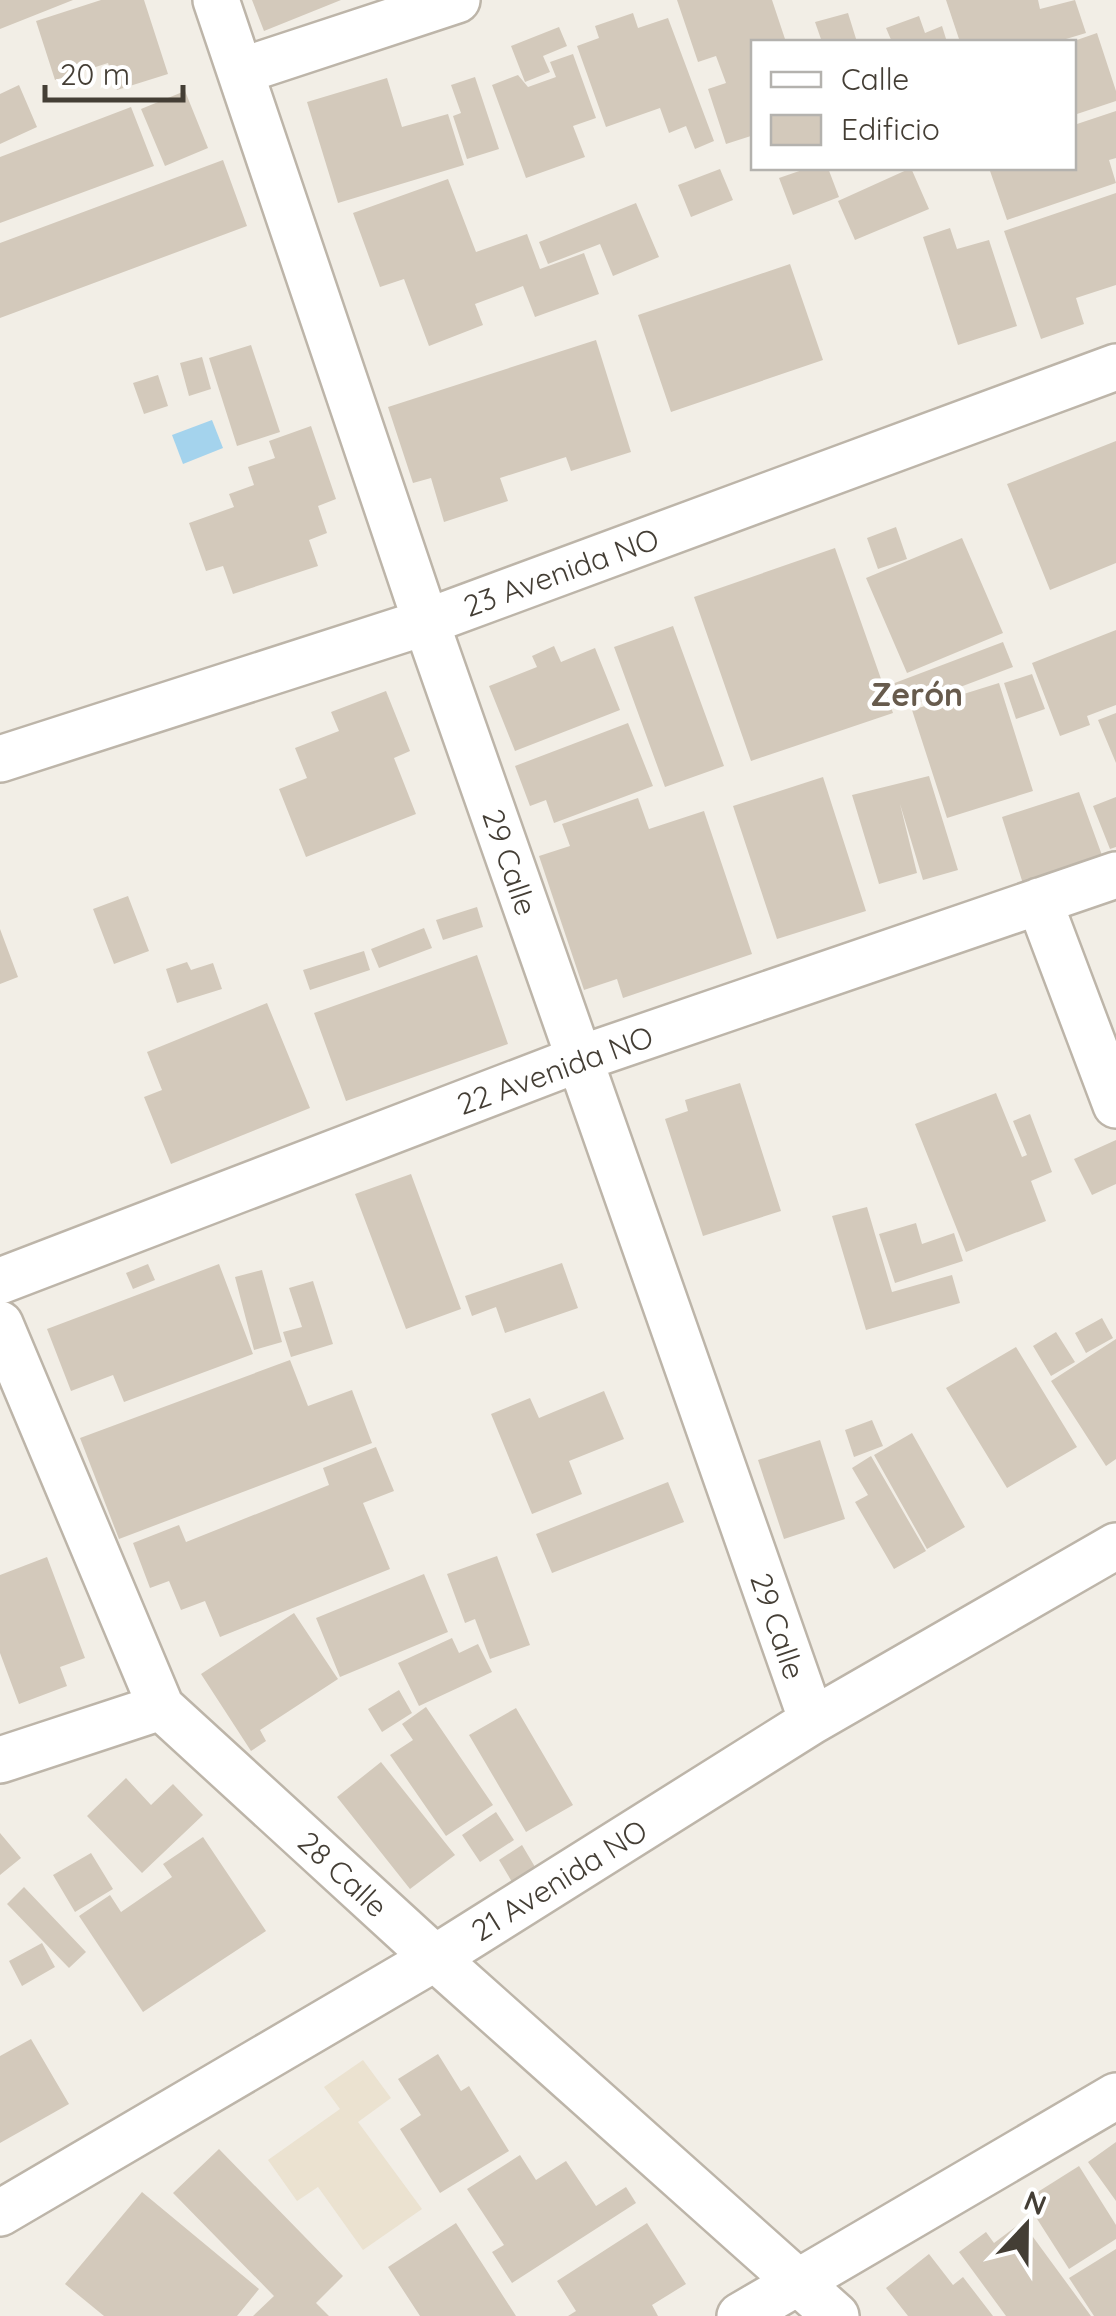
<svg xmlns="http://www.w3.org/2000/svg" width="1116" height="2316" viewBox="0 0 1116 2316" font-family="Quicksand,sans-serif">
	<style>
		.education { fill: #ebe2d0 }
		.water { fill: #a4d3ed }
		.building { fill: #d3c9bb }
		.lines { fill: none; stroke-linecap: round; stroke-linejoin: round }
		.minor-casing { stroke: #bdb5a9; stroke-width: 50 }
		.minor { stroke: #fff; stroke-width: 45 }
		.labels { text-anchor: middle; dominant-baseline: central; stroke-width: 9; stroke-linejoin: round; paint-order: stroke }
		.street-label { font-size: 30px; fill: #443e35; stroke: #fff }
		.neighbourhood-label { font-size: 32px; font-weight: bold; fill: #675b4d; stroke: #fff }
	</style>
	<rect width="100%" height="100%" fill="#f2eee6"/>
	<path class="education" d="M363,2060L391,2098L358,2122L422,2209L363,2250L318,2187L297,2201L268,2160L340,2109L324,2087Z"/>
	<path class="water" d="M212,420L223,448L183,464L172,435Z"/>
	<path class="building" d="M0,0H73L0,29Z
		M101,0H144L168,74L117,90L108,63L55,80L36,21Z
		M252,0H341L264,31Z
		M677,0H772L786,42H754V135L726,144L708,89L726,83L716,56L698,62Z
		M946,0H1038L1040,9L1075,0L1086,33L1056,42H960Z
		M633,13L638,28L668,18L714,141L695,149L686,126L669,133L660,108L606,127L577,46L599,38L595,26Z
		M848,13L857,42H822L815,22Z
		M919,16L925,33L942,26L947,42H892L886,28Z
		M559,27L567,46L543,56L550,72L525,82L511,46Z
		M1097,33L1116,91V101L1074,115V41Z
		M573,54L596,118L573,126L585,157L526,178L492,85L518,75L528,87L556,77L550,62Z
		M475,77L499,149L467,159L453,116L461,113L451,85Z
		M387,78L402,127L448,114L464,165L338,203L307,102Z
		M19,85L37,127L0,144V94Z
		M185,91L208,148L165,166L141,109Z
		M131,107L154,166L0,223V157Z
		M1116,111V158L1109,160L1116,183L1007,220L989,168H1074V125Z
		M223,160L247,226L0,318V243Z
		M808,168H828L839,197L793,215L779,178Z
		M911,168L929,209L855,240L838,201Z
		M720,169L733,200L691,217L678,185Z
		M448,179L476,252L527,234L540,269L584,253L599,294L535,317L523,286L475,304L483,325L429,346L404,279L380,287L353,213Z
		M1116,193V285L1076,298L1084,324L1041,339L1004,231Z
		M636,203L659,257L613,276L600,244L548,264L539,242Z
		M950,228L957,249L989,240L1017,326L958,345L923,237Z
		M790,264L823,360L671,412L638,315Z
		M596,340L631,452L571,471L566,457L500,478L508,501L444,522L431,478L413,483L388,407Z
		M251,345L280,432L237,446L209,358Z
		M202,357L211,389L189,396L180,363Z
		M158,375L168,406L144,414L133,383Z
		M311,426L336,499L318,506L327,533L309,540L318,566L233,594L223,566L206,571L189,523L234,507L229,494L254,485L248,467L275,458L269,441Z
		M1116,441V563L1050,590L1007,484Z
		M896,527L907,559L878,569L867,538Z
		M962,538L1003,633L907,673L866,578Z
		M835,548L893,713L751,761L694,597Z
		M673,626L724,766L665,787L614,647Z
		M1116,630V705L1087,716L1090,725L1060,736L1032,663Z
		M1003,642L1013,667L902,709L892,684Z
		M554,646L561,662L595,648L620,710L515,751L489,686L537,667L532,656Z
		M1032,674L1045,709L1016,719L1004,683Z
		M999,683L1033,791L947,818L912,710Z
		M386,691L410,751L394,758L416,814L306,857L279,789L307,778L295,748L339,731L331,712Z
		M1116,713V763L1098,720Z
		M628,723L653,786L554,823L546,800L530,806L515,766Z
		M929,776L958,870L923,880L900,804L917,873L879,884L852,795Z
		M823,777L866,911L777,939L733,806Z
		M1079,792L1103,858L1024,887L1002,817Z
		M1116,797V847L1110,849L1093,806Z
		M638,798L649,829L704,811L752,954L623,998L617,979L584,990L539,856L570,846L562,824Z
		M128,896L149,951L114,964L93,909Z
		M477,907L483,927L443,940L436,920Z
		M424,928L432,948L379,968L371,949Z
		M0,929L18,977L0,984Z
		M364,951L370,970L310,990L303,970Z
		M477,955L508,1044L346,1101L314,1013Z
		M187,962L191,970L213,963L222,989L177,1003L166,969Z
		M267,1003L310,1108L171,1164L144,1097L162,1090L147,1052Z
		M740,1083L781,1211L703,1236L665,1119L688,1111L685,1100Z
		M996,1093L1022,1157L1027,1155L1013,1121L1030,1114L1052,1172L1031,1181L1046,1221L966,1252L915,1124Z
		M1116,1140V1184L1092,1195L1074,1159Z
		M411,1174L461,1309L406,1329L355,1194Z
		M867,1207L892,1292L952,1275L960,1303L866,1330L832,1216Z
		M916,1223L922,1244L954,1233L963,1261L895,1283L879,1234Z
		M562,1263L578,1308L505,1333L496,1307L472,1316L465,1296Z
		M148,1264L155,1280L133,1289L126,1273Z
		M219,1264L253,1354L124,1402L113,1375L71,1391L47,1329Z
		M262,1270L282,1342L254,1350L235,1277Z
		M313,1281L333,1344L291,1357L283,1332L302,1327L289,1288Z
		M1102,1318L1113,1338L1086,1353L1075,1333Z
		M1056,1332L1075,1362L1051,1376L1033,1346Z
		M1116,1339V1459L1106,1466L1051,1381Z
		M1016,1347L1077,1447L1007,1488L946,1388Z
		M290,1360L308,1406L352,1390L372,1443L119,1539L80,1438Z
		M604,1391L624,1439L569,1461L582,1494L532,1514L491,1414L530,1398L539,1418Z
		M872,1420L883,1446L854,1457L845,1430Z
		M912,1433L965,1527L927,1549L874,1455Z
		M820,1440L845,1519L784,1539L758,1460Z
		M376,1447L394,1491L363,1503L390,1569L220,1637L205,1601L181,1610L169,1581L150,1588L133,1543L179,1525L186,1542L329,1485L323,1468Z
		M871,1456L926,1551L894,1569L855,1502L868,1495L852,1468Z
		M668,1482L684,1522L552,1573L536,1534Z
		M497,1556L530,1645L490,1659L475,1619L465,1623L447,1574Z
		M47,1557L85,1658L60,1667L67,1686L19,1704L0,1653V1575Z
		M424,1574L448,1632L340,1677L316,1618Z
		M294,1613L338,1679L260,1730L266,1741L251,1751L201,1674Z
		M452,1638L459,1653L478,1644L492,1672L419,1706L398,1663Z
		M399,1690L412,1713L382,1732L368,1709Z
		M426,1707L493,1805L446,1836L390,1755L413,1740L402,1724Z
		M516,1708L573,1805L526,1832L469,1735Z
		M381,1762L455,1855L410,1889L337,1797Z
		M126,1778L151,1805L173,1784L203,1815L142,1873L87,1816Z
		M496,1812L514,1840L480,1862L462,1835Z
		M0,1833L21,1858L0,1875Z
		M203,1837L266,1931L143,2012L79,1916L110,1895L121,1912L172,1877L163,1864Z
		M522,1845L538,1872L515,1887L499,1860Z
		M91,1853L113,1889L75,1912L53,1875Z
		M24,1887L86,1952L69,1968L7,1904Z
		M42,1943L55,1967L22,1986L9,1961Z
		M31,2039L69,2104L0,2143V2056Z
		M438,2054L461,2091L469,2086L509,2151L440,2193L400,2129L421,2115L398,2079Z
		M1116,2142V2201L1088,2162Z
		M219,2149L343,2276L316,2303L329,2316H253L274,2296L173,2193Z
		M520,2155L536,2180L566,2161L596,2206L626,2187L636,2203L512,2283L492,2252L504,2245L467,2189Z
		M1079,2166L1116,2225V2239L1069,2269L1025,2200Z
		M142,2192L259,2289L237,2316H104L65,2284Z
		M1022,2222L1091,2316H1006L959,2252L986,2232L994,2243Z
		M456,2223L516,2316H420L388,2267Z
		M647,2223L686,2284L652,2305L658,2316H568L576,2311L557,2281Z
		M1116,2249V2316H1094L1069,2278Z
		M929,2254L953,2285L963,2277L993,2316H908L886,2288Z"/>
	<g class="lines">
		<g class="minor-casing">
			<path id="minor" d="M216,0L426,622L812,1721
				M241,71L457,0
				M0,759L426,622L1116,367
				M1039,901L1116,1105
				M0,1281L579,1059L1116,875
				M0,1324L161,1707L435,1958L836,2316
				M0,1760L161,1707
				M0,2213L435,1958L812,1721L1116,1546
				M740,2316L1116,2096"/>
		</g>
		<use href="#minor" class="minor"/>
	</g>
	<g class="labels">
		<g class="street-label">
			<text transform="translate(561 572) rotate(-20)">23 Avenida NO</text>
			<text transform="translate(510 862) rotate(71)">29 Calle</text>
			<text transform="translate(555 1070) rotate(-20)">22 Avenida NO</text>
			<text transform="translate(778 1626) rotate(71)">29 Calle</text>
			<text transform="translate(343 1874) rotate(43)">28 Calle</text>
			<text transform="translate(559 1880) rotate(-32)">21 Avenida NO</text>
		</g>
		<g class="neighbourhood-label">
			<text x="917" y="694">Zerón</text>
		</g>
	</g>
	<rect x="751" y="40" width="325" height="130" fill="#ffffff" stroke="#b4b2ae" stroke-width="2.5"/>
	<rect x="771" y="72" width="50" height="15" fill="#ffffff" stroke="#b4b2ae" stroke-width="2.5"/>
	<text x="841" y="90" font-size="30" fill="#443e35">Calle</text>
	<rect x="771" y="115" width="50" height="30" fill="#d3c9bb" stroke="#b4b2ae" stroke-width="2.5"/>
	<text x="841" y="140" font-size="30" fill="#443e35">Edificio</text>
	<g transform="translate(1026 2226) rotate(22)" stroke="#ffffff" stroke-width="8" paint-order="stroke">
	<path d="M0-8L18 38L0 25L-18 38Z" fill="#443e35"/>
	<text y="-15" font-size="28" font-weight="bold" text-anchor="middle" fill="#443e35">N</text>
	</g>
	<path d="M45 85v15h138v-15" fill="none" stroke="#443e35" stroke-width="5"/>
	<text x="60" y="85" font-size="30" fill="#443e35" stroke="#ffffff" stroke-width="8" paint-order="stroke">20 m</text>
</svg>
